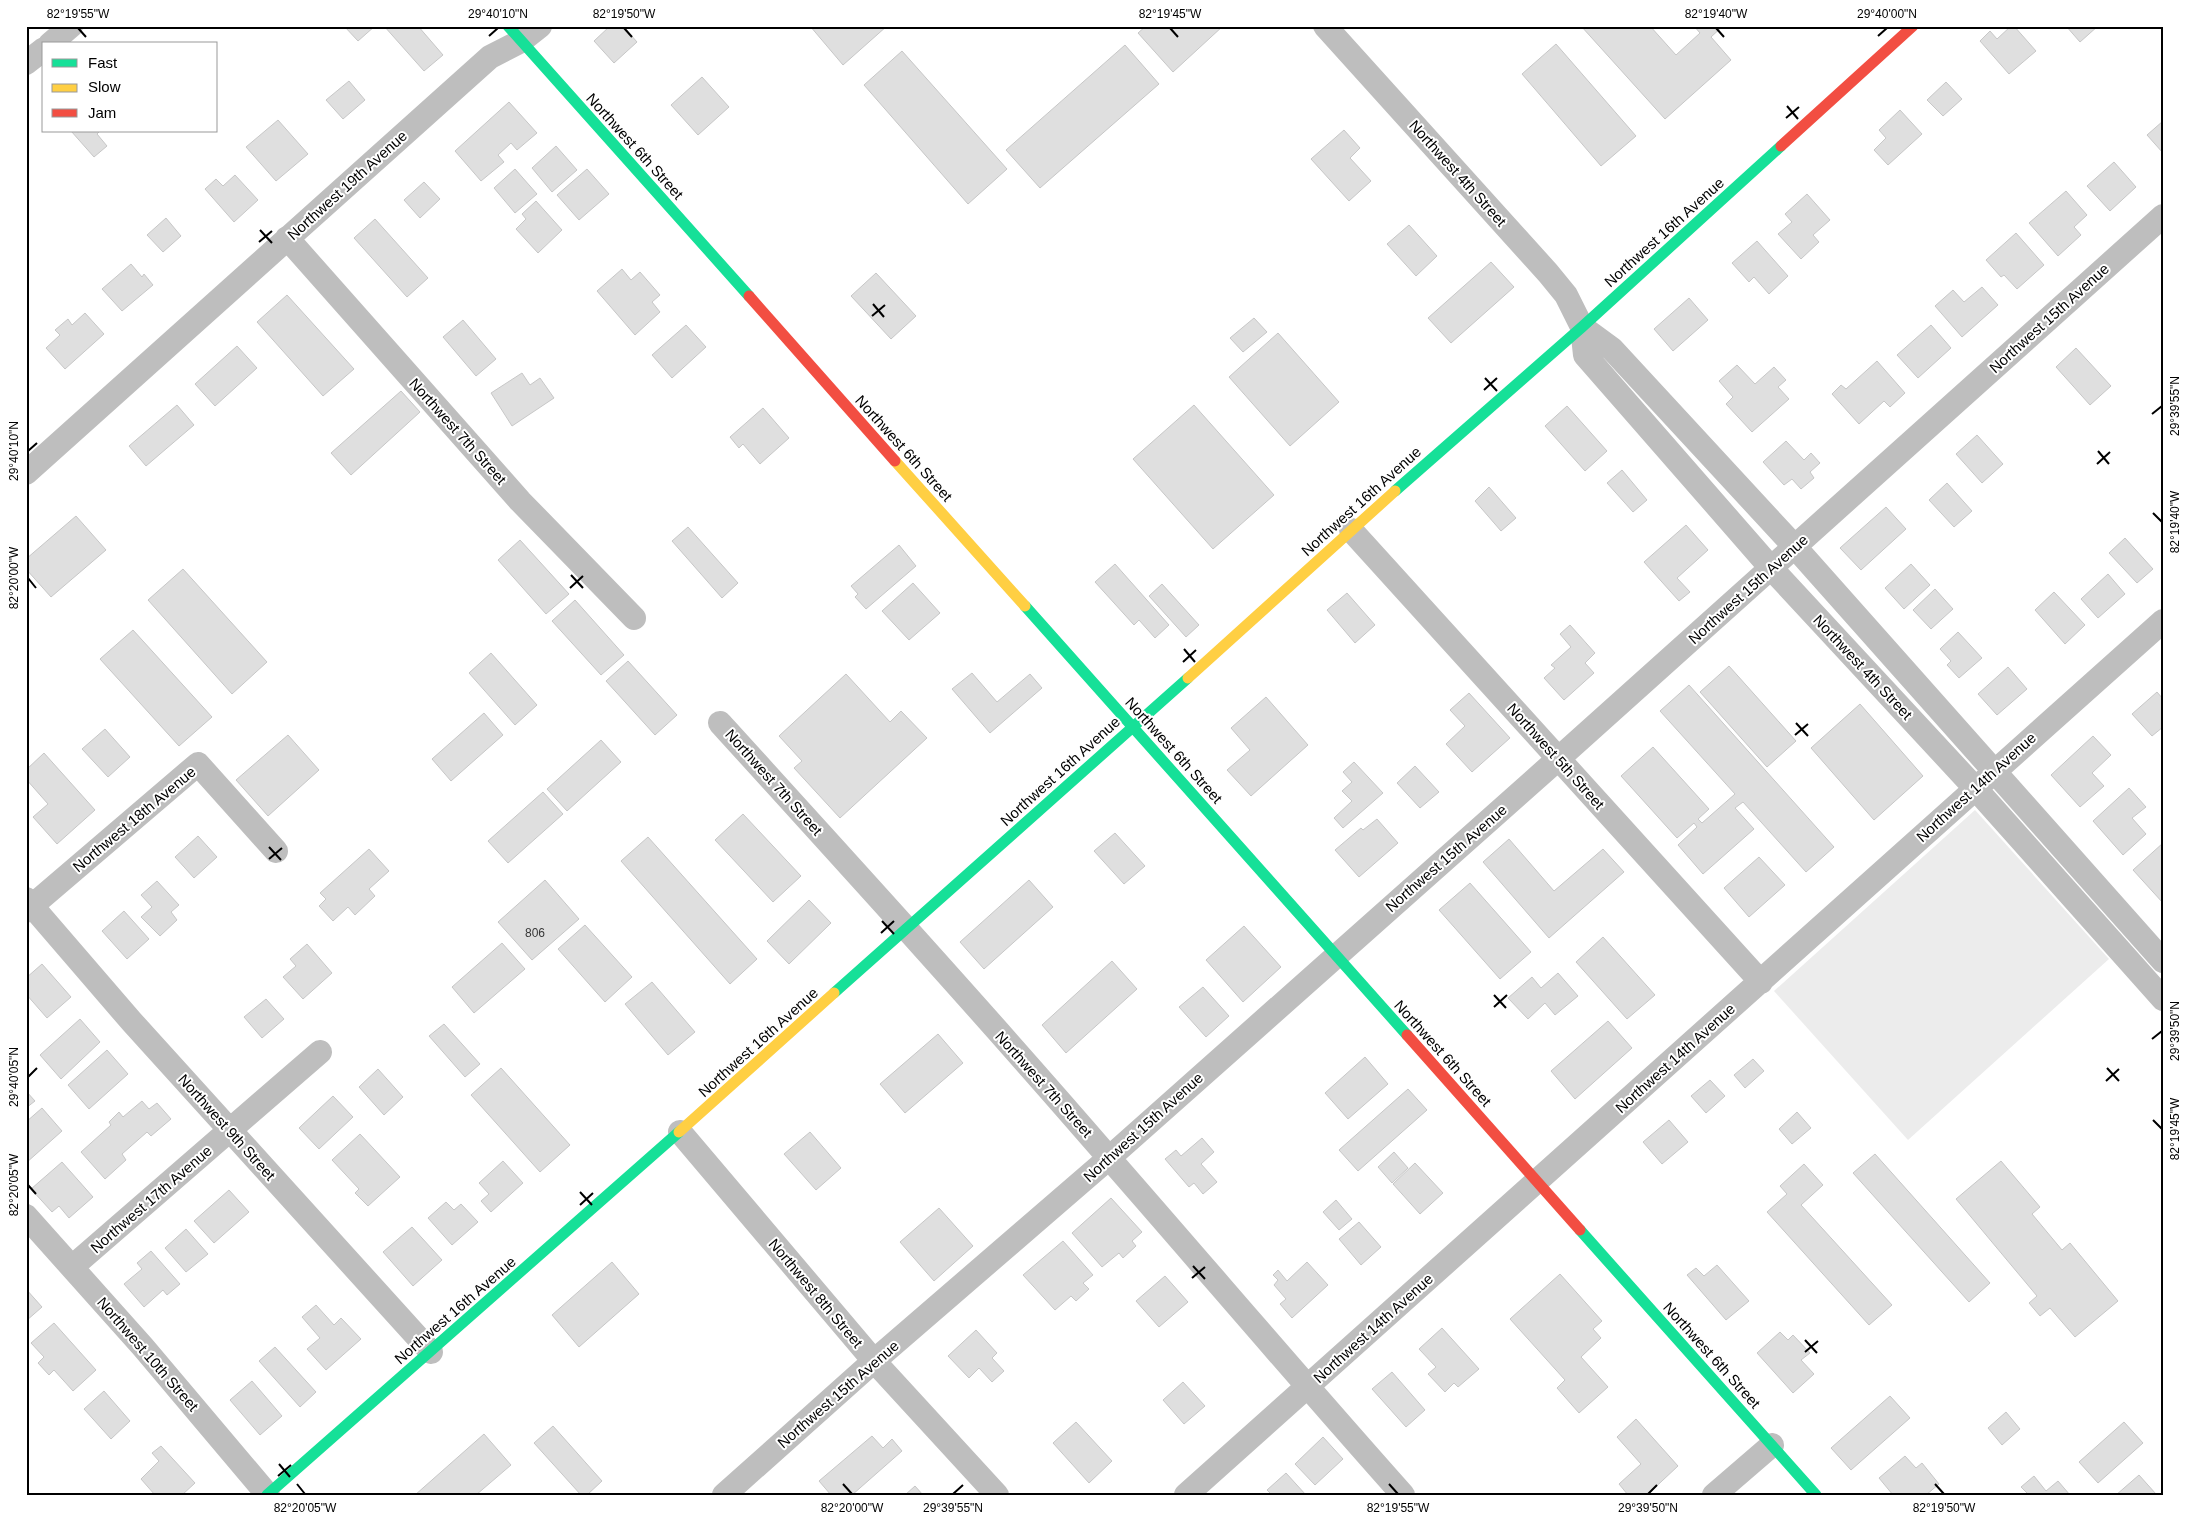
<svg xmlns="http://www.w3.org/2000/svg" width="2189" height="1521" viewBox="0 0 2189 1521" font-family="Helvetica,sans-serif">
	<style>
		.green { fill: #ececec }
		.building { fill: #dfdfdf; stroke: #c7c7c7 }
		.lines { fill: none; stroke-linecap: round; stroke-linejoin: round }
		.street { stroke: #bebebe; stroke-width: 24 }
		.fast { stroke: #16e098; stroke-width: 11 }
		.slow { stroke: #ffcf43; stroke-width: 11 }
		.jam { stroke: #f24e42; stroke-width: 11 }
		.ticks { fill: none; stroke: #000; stroke-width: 2 }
		.labels { text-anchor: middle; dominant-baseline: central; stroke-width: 4; stroke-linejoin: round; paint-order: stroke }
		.number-label { font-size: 12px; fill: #383838 }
		.street-label { font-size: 15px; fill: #000; stroke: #fff }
		.neatline { fill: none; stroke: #000; stroke-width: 2 }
		.ticks-label { font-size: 12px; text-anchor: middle; fill: #000 }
	</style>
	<rect width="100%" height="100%" fill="#fff"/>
	<path class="green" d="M1975,810L2109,959L1908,1140L1774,991Z"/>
	<path class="building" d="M344,26H375L358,41Z
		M384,26H418L443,55L424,71Z
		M610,26H623L637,42L614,63L594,41Z
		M810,26H887L843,65Z
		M1146,26H1223L1173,72L1138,33Z
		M1581,26H1650L1676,55L1700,33L1694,26H1723L1711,37L1731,60L1665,119Z
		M2011,26H2014L2036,51L2009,74L1980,41L1990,31L1997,39Z
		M2066,26H2098L2080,42Z
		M1556,44L1636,136L1601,166L1522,74Z
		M1125,45L1159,84L1040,188L1006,150Z
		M902,51L1007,169L968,204L864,85Z
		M702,77L729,107L698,135L671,105Z
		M349,81L365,100L343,119L326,100Z
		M1946,82L1962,99L1943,116L1927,100Z
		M509,102L537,133L517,150L511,143L498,155L504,162L481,181L455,151Z
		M1900,110L1922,134L1888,165L1874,150L1886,138L1879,130Z
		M278,120L308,154L276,181L246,147Z
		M2163,121V153L2147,135Z
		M1344,130L1360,148L1350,158L1371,181L1349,201L1311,159Z
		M71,131H100L97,134L107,146L94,157Z
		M556,146L577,170L552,192L532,168Z
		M2114,162L2136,187L2110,211L2087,186Z
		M515,169L537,194L515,213L494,188Z
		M587,169L609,194L579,220L557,195Z
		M235,175L258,200L234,222L205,189L216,179L223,186Z
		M424,182L440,199L420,218L404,200Z
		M2066,191L2087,215L2074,227L2081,235L2058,256L2029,223Z
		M1807,194L1830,220L1813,235L1819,242L1801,259L1778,234L1792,222L1785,214Z
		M536,201L562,230L538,253L516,229L526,219L522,214Z
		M166,218L181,236L163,252L147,235Z
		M375,219L428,278L407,297L354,238Z
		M1409,225L1437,256L1416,276L1387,244Z
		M2016,233L2044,265L2017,289L2004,275L2001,277L1986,260Z
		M1757,241L1788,276L1769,294L1754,277L1749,282L1732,263Z
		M1491,262L1514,287L1451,343L1428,318Z
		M131,264L142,277L144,274L153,285L122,311L102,289Z
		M622,269L631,280L640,272L660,295L652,302L660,312L635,335L597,291Z
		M876,273L916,316L891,339L851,296Z
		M1982,287L1998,305L1962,337L1935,306L1953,290L1964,302Z
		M287,295L354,369L323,396L257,322Z
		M1689,298L1708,320L1673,351L1654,329Z
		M85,313L104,334L65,369L46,348L60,335L55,330L68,319L72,325Z
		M1254,318L1267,332L1243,352L1230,338Z
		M463,320L496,359L476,376L443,337Z
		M686,325L706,347L672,378L652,355Z
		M1931,325L1951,348L1918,378L1897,355Z
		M1278,333L1339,402L1290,446L1229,377Z
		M237,346L257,368L215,406L195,384Z
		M2076,348L2111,386L2090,405L2056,367Z
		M1877,361L1905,393L1890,407L1884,401L1859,424L1832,394L1841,385L1846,389Z
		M1737,365L1755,384L1774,367L1786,380L1778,387L1789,399L1752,432L1726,404L1733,397L1719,381Z
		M522,373L530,385L540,378L554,398L512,426L491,393Z
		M401,391L420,412L351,475L331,453Z
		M177,405L194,425L146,466L129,446Z
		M1194,405L1274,495L1213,549L1133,459Z
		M1567,406L1607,451L1585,471L1545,426Z
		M763,408L789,438L760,464L743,444L739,448L730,437Z
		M1977,435L2003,464L1982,483L1956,454Z
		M1786,441L1804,460L1811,453L1820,463L1810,472L1814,478L1801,489L1792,479L1784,485L1763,462Z
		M1622,470L1647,500L1633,512L1607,483Z
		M1947,483L1972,511L1954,527L1929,500Z
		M1489,487L1516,518L1501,531L1475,501Z
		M1886,507L1906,529L1861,570L1840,548Z
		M76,516L106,550L51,597L26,569V559Z
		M1686,525L1708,550L1677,578L1690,592L1679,601L1644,562Z
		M688,527L738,583L722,598L672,541Z
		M2125,538L2153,569L2137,583L2109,553Z
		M520,540L569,594L546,614L498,560Z
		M899,545L916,566L866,609L855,597L858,594L851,586Z
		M1115,564L1169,625L1155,638L1139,620L1134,625L1095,582Z
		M1911,564L1930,585L1904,609L1885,588Z
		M183,569L267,662L232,694L148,600Z
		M2108,574L2125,594L2098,618L2081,599Z
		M913,583L940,613L909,640L882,611Z
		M1162,584L1199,625L1186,637L1149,596Z
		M1935,589L1953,609L1931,629L1913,610Z
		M2054,592L2085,625L2065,644L2035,610Z
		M1347,593L1375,625L1355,643L1327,610Z
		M575,600L624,655L601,675L552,621Z
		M1570,625L1595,653L1585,663L1594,673L1564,700L1544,678L1555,668L1551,665L1571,647L1560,634Z
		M133,630L212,717L179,746L100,659Z
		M1958,632L1982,658L1959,678L1947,665L1951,661L1940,649Z
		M491,653L537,705L515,725L469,673Z
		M628,661L677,715L655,735L606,681Z
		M1729,666L1796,741L1767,767L1700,692Z
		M2008,667L2027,689L1997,715L1978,694Z
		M972,673L997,702L1030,674L1042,688L990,733L952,689Z
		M846,674L890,722L901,711L927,738L840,818L794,768L802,761L779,736Z
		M1689,685L1834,847L1806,872L1743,802L1735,808L1754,829L1703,874L1678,845L1697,827L1694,823L1677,838L1621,776L1653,747L1709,809L1698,819L1702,823L1735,794L1660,711Z
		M2157,692L2163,699V727L2152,736L2132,714Z
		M1469,693L1510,738L1472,772L1446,744L1465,726L1450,710Z
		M1266,697L1308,745L1251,796L1227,770L1250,750L1231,728Z
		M1860,704L1923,776L1874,820L1811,748Z
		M484,713L503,735L451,781L432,759Z
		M105,729L130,757L108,777L82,749Z
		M288,735L319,770L268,816L236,780Z
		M2093,736L2111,755L2092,773L2104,786L2080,807L2051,775Z
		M601,740L621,762L567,811L547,789Z
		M44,753L95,810L57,844L33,817L48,804L26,779V770Z
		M1354,762L1383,793L1343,828L1334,818L1352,801L1342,791L1352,782L1343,772Z
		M1415,766L1439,792L1420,808L1397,783Z
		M2129,788L2146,807L2132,818L2146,834L2123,855L2093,821Z
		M543,792L563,814L508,863L488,841Z
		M743,814L801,876L773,902L715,840Z
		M1377,819L1398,843L1359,877L1335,850L1361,828L1363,830Z
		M1115,833L1145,866L1124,884L1094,851Z
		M198,836L217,857L194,878L175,857Z
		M648,837L757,959L730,984L621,861Z
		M1509,839L1554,891L1603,849L1624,872L1549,938L1483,862Z
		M2163,843V903L2133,870Z
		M369,849L389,871L369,889L375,896L355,915L348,907L333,921L319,906L326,899L320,893Z
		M1759,857L1785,885L1749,917L1724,888Z
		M545,880L579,919L532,960L498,922Z
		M1029,880L1053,907L984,969L960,942Z
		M157,881L179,905L171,912L177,920L160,936L141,917L152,907L141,895Z
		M1470,883L1531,952L1500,979L1439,910Z
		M809,900L831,923L789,964L767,941Z
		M124,911L149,939L127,959L102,931Z
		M585,925L632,977L605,1002L558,949Z
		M1244,926L1281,967L1243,1002L1206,960Z
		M1603,937L1655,995L1627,1019L1576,962Z
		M502,943L525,969L474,1013L452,987Z
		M307,944L332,973L303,999L283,977L296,966L290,959Z
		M1112,961L1137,989L1066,1053L1042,1025Z
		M42,964L71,997L47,1018L26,994V978Z
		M1558,973L1578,996L1555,1015L1545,1003L1528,1019L1508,998L1532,977L1541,988Z
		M652,982L695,1032L668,1055L625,1004Z
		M1203,987L1229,1016L1206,1037L1179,1007Z
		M266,999L284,1019L262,1038L244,1017Z
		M80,1019L100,1042L61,1079L40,1055Z
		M1608,1021L1632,1048L1575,1099L1551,1071Z
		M444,1024L480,1064L465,1077L429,1036Z
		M938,1034L963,1063L905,1113L880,1084Z
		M107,1050L128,1074L89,1109L68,1085Z
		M1365,1057L1388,1084L1348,1119L1325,1093Z
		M1753,1059L1764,1071L1745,1088L1734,1075Z
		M501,1068L570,1145L540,1172L471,1095Z
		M378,1069L403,1097L384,1115L359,1087Z
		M1710,1080L1725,1096L1706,1113L1691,1096Z
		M1408,1089L1427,1110L1358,1171L1339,1150Z
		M26,1091L35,1101L26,1108Z
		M333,1096L353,1117L319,1149L299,1128Z
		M142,1101L149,1109L157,1103L171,1119L151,1136L147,1132L122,1154L126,1160L105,1179L81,1152L111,1125L109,1122L119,1112L123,1117Z
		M42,1108L62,1131L26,1163V1122Z
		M1797,1112L1811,1128L1792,1144L1779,1129Z
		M1669,1120L1688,1142L1662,1164L1643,1142Z
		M810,1132L841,1168L816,1190L784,1154Z
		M360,1134L400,1177L368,1206L355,1193L359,1189L332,1160Z
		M1202,1138L1214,1152L1201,1164L1217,1182L1203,1194L1194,1183L1189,1187L1165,1159L1176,1150L1181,1156Z
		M1394,1152L1408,1168L1392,1183L1378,1167Z
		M1875,1154L1990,1283L1969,1302L1853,1173Z
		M503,1161L523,1183L491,1212L481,1201L489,1194L479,1183Z
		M2001,1161L2040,1207L2032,1214L2062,1250L2070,1243L2118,1301L2075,1337L2050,1308L2040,1316L2029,1303L2037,1296L1956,1199Z
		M62,1162L93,1197L69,1218L59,1206L52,1212L31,1189Z
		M1415,1163L1443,1193L1420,1214L1393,1184Z
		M1804,1164L1823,1185L1801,1205L1892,1305L1869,1325L1767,1212L1787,1194L1780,1186Z
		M229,1190L249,1212L214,1243L194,1221Z
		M1111,1198L1142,1232L1132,1241L1136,1246L1123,1258L1119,1253L1102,1267L1072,1233Z
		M1336,1200L1352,1219L1339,1230L1323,1212Z
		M446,1202L454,1210L461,1204L478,1222L452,1245L428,1218Z
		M939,1208L973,1246L934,1281L900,1242Z
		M1359,1222L1381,1247L1361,1265L1339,1239Z
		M412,1227L442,1260L413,1286L383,1252Z
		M186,1229L208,1254L186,1272L165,1248Z
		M1063,1241L1093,1275L1083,1283L1089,1289L1076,1301L1071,1296L1055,1310L1023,1275Z
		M151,1251L180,1284L167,1295L163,1290L144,1307L124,1284L142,1269L137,1263Z
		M612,1262L639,1294L579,1347L552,1315Z
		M1307,1262L1328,1285L1292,1318L1280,1304L1286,1299L1274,1285L1278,1280L1273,1275L1278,1270L1287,1281Z
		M1717,1265L1749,1301L1726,1320L1687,1275L1696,1268L1704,1276Z
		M1560,1274L1602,1321L1593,1329L1601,1338L1581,1357L1608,1387L1579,1413L1557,1388L1565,1380L1510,1319Z
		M1165,1276L1188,1302L1159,1327L1136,1301Z
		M26,1289L42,1307L26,1321Z
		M316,1305L334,1325L341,1318L361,1339L326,1370L307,1349L320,1338L302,1317Z
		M54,1323L96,1370L73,1391L54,1370L49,1375L38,1363L44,1357L31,1343Z
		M1442,1328L1479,1369L1458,1387L1454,1383L1445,1392L1428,1374L1436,1367L1419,1349Z
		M976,1330L997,1353L992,1358L1004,1371L992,1382L979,1368L969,1378L948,1356Z
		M1780,1332L1788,1340L1793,1335L1810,1353L1801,1360L1814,1374L1793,1393L1757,1353Z
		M275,1347L316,1392L300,1407L259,1361Z
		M1392,1372L1425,1410L1406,1427L1372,1389Z
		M252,1381L282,1416L260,1435L230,1400Z
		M1183,1382L1205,1406L1184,1424L1163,1400Z
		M104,1391L130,1421L111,1439L84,1409Z
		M1890,1396L1910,1418L1851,1470L1831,1448Z
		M2006,1412L2020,1429L2002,1445L1988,1428Z
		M1636,1419L1678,1466L1647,1495H1628L1619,1484L1641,1464L1617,1437Z
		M1076,1422L1112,1461L1089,1483L1053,1443Z
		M2124,1422L2143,1443L2098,1483L2079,1462Z
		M553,1426L602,1481L587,1495H581L534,1443Z
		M484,1434L511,1465L476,1495H415Z
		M872,1436L883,1448L892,1439L902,1451L852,1495H831L819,1481Z
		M1323,1437L1343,1459L1315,1485L1295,1464Z
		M161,1446L195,1483L182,1495H155L141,1479L159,1461L152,1453Z
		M1905,1456L1916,1468L1922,1463L1939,1484L1926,1495H1893L1879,1478Z
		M1286,1473L1306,1495H1270L1271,1494L1267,1490Z
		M2139,1475L2156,1494L2154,1495H2116Z
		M2034,1476L2046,1491L2058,1481L2070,1495H2029L2021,1487Z
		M915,1486L923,1495H905Z"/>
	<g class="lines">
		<path class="street" d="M1325,26L1548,273L1566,295L1582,327L1585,355L1771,568L1975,788L2163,999
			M50,44L71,26
			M26,63L44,49
			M287,238L520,501L634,618
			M1582,327L1612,349L1795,547L2163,961
			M26,473L490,57L521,41L540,26
			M1351,530L1761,982
			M720,723C851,867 983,1012 1110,1159C1208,1271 1304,1384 1403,1495
			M26,899L132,1022L431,1352
			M26,911L198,764L276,851
			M680,1132L874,1361L997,1495
			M26,1216L143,1347L268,1495
			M72,1267L320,1052
			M724,1495L874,1361L1109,1158L1558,759L2163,216
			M1186,1495L2163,621
			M1714,1495L1772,1445"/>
		<path class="fast" d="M508,26L749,296
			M1395,491L1582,327L1781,146
			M1025,606L1407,1035
			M834,993L1188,678
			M1580,1230L1816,1495
			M267,1495L679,1132"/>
		<path class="slow" d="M895,461L1025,606
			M1188,678L1395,491
			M679,1132L834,993"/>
		<path class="jam" d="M1781,146L1913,26
			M749,296L895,461
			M1407,1035L1580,1230"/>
	</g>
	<path class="ticks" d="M78,28L86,37M624,28L632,37M1170,28L1178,37M1716,28L1724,37M489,36L498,28M1878,36L1887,28M1787,106L1798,119M1786,118L1799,107M260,230L272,243M259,242L272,231M873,304L884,317M872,316L885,305M1485,378L1497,391M1484,390L1497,378M2152,414L2162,406M28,451L37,443M2098,451L2109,464M2097,464L2110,452M2153,513L2162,522M571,575L583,588M28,578L36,588M570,588L583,576M1184,649L1195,662M1183,662L1196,650M1796,723L1808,736M1795,735L1808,724M269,847L281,860M269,859L282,848M882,921L894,934M881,933L894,921M1494,995L1506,1008M1494,1007L1507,995M2152,1039L2162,1031M2107,1068L2119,1081M28,1077L37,1068M2106,1081L2119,1069M2153,1120L2162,1129M28,1185L36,1194M580,1192L592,1205M580,1205L593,1193M1193,1266L1205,1279M1192,1278L1205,1267M1805,1340L1817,1353M1805,1352L1818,1341M279,1464L290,1477M278,1476L291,1465M297,1484L305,1494M843,1484L852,1494M1389,1484L1398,1494M1935,1484L1944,1494M953,1494L963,1485M1648,1494L1657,1485"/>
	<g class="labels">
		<g class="number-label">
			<text x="535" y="933">806</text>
		</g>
		<g class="street-label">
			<text transform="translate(635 146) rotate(48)">Northwest 6th Street</text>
			<text transform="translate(1458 173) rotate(48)">Northwest 4th Street</text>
			<text transform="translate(347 185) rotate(-42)">Northwest 19th Avenue</text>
			<text transform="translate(1664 232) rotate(-42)">Northwest 16th Avenue</text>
			<text transform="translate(2049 318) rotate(-42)">Northwest 15th Avenue</text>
			<text transform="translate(458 431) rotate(48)">Northwest 7th Street</text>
			<text transform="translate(904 448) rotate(48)">Northwest 6th Street</text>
			<text transform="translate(1361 501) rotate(-42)">Northwest 16th Avenue</text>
			<text transform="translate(1748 589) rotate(-42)">Northwest 15th Avenue</text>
			<text transform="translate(1863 667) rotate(47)">Northwest 4th Street</text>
			<text transform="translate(1174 750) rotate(48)">Northwest 6th Street</text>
			<text transform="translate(1556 756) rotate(48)">Northwest 5th Street</text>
			<text transform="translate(1060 771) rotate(-42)">Northwest 16th Avenue</text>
			<text transform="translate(774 782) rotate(48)">Northwest 7th Street</text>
			<text transform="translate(1976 787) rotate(-42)">Northwest 14th Avenue</text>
			<text transform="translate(134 819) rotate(-40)">Northwest 18th Avenue</text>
			<text transform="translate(1446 858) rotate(-41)">Northwest 15th Avenue</text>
			<text transform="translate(758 1042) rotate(-42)">Northwest 16th Avenue</text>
			<text transform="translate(1443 1053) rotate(48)">Northwest 6th Street</text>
			<text transform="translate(1675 1058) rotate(-42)">Northwest 14th Avenue</text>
			<text transform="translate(1044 1084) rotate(48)">Northwest 7th Street</text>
			<text transform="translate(227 1127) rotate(48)">Northwest 9th Street</text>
			<text transform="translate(1143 1127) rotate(-42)">Northwest 15th Avenue</text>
			<text transform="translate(151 1199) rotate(-41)">Northwest 17th Avenue</text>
			<text transform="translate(816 1293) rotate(50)">Northwest 8th Street</text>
			<text transform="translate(455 1310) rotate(-41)">Northwest 16th Avenue</text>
			<text transform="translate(1373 1328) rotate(-42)">Northwest 14th Avenue</text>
			<text transform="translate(148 1354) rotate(49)">Northwest 10th Street</text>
			<text transform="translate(1712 1355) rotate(48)">Northwest 6th Street</text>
			<text transform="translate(838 1394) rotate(-41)">Northwest 15th Avenue</text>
		</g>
	</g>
	<rect width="2189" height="1521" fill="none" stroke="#ffffff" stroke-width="55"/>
	<rect x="42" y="42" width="175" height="90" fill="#ffffff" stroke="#999999"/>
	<rect x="52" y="59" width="25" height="8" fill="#16e098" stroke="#999999"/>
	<text x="88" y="68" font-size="15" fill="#000000">Fast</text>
	<rect x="52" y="84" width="25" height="8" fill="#ffcf43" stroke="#999999"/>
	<text x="88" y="92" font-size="15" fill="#000000">Slow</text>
	<rect x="52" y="109" width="25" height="8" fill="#f24e42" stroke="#999999"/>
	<text x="88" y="118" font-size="15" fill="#000000">Jam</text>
	<rect x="28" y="28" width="2134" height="1466" class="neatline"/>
	<g class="ticks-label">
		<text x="78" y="18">82°19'55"W</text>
		<text x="498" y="18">29°40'10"N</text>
		<text x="624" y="18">82°19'50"W</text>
		<text x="1170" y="18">82°19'45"W</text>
		<text x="1716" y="18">82°19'40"W</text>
		<text x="1887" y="18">29°40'00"N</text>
		<text transform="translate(2175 406) rotate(-90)" y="4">29°39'55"N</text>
		<text transform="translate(14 451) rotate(-90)" y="4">29°40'10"N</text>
		<text transform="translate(2175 522) rotate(-90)" y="4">82°19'40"W</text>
		<text transform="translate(14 578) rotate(-90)" y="4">82°20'00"W</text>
		<text transform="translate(2175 1031) rotate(-90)" y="4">29°39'50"N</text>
		<text transform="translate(14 1077) rotate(-90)" y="4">29°40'05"N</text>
		<text transform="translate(2175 1129) rotate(-90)" y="4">82°19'45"W</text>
		<text transform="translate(14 1185) rotate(-90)" y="4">82°20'05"W</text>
		<text x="305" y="1512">82°20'05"W</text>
		<text x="852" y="1512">82°20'00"W</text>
		<text x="953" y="1512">29°39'55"N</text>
		<text x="1398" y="1512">82°19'55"W</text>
		<text x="1648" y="1512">29°39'50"N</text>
		<text x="1944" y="1512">82°19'50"W</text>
	</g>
</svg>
